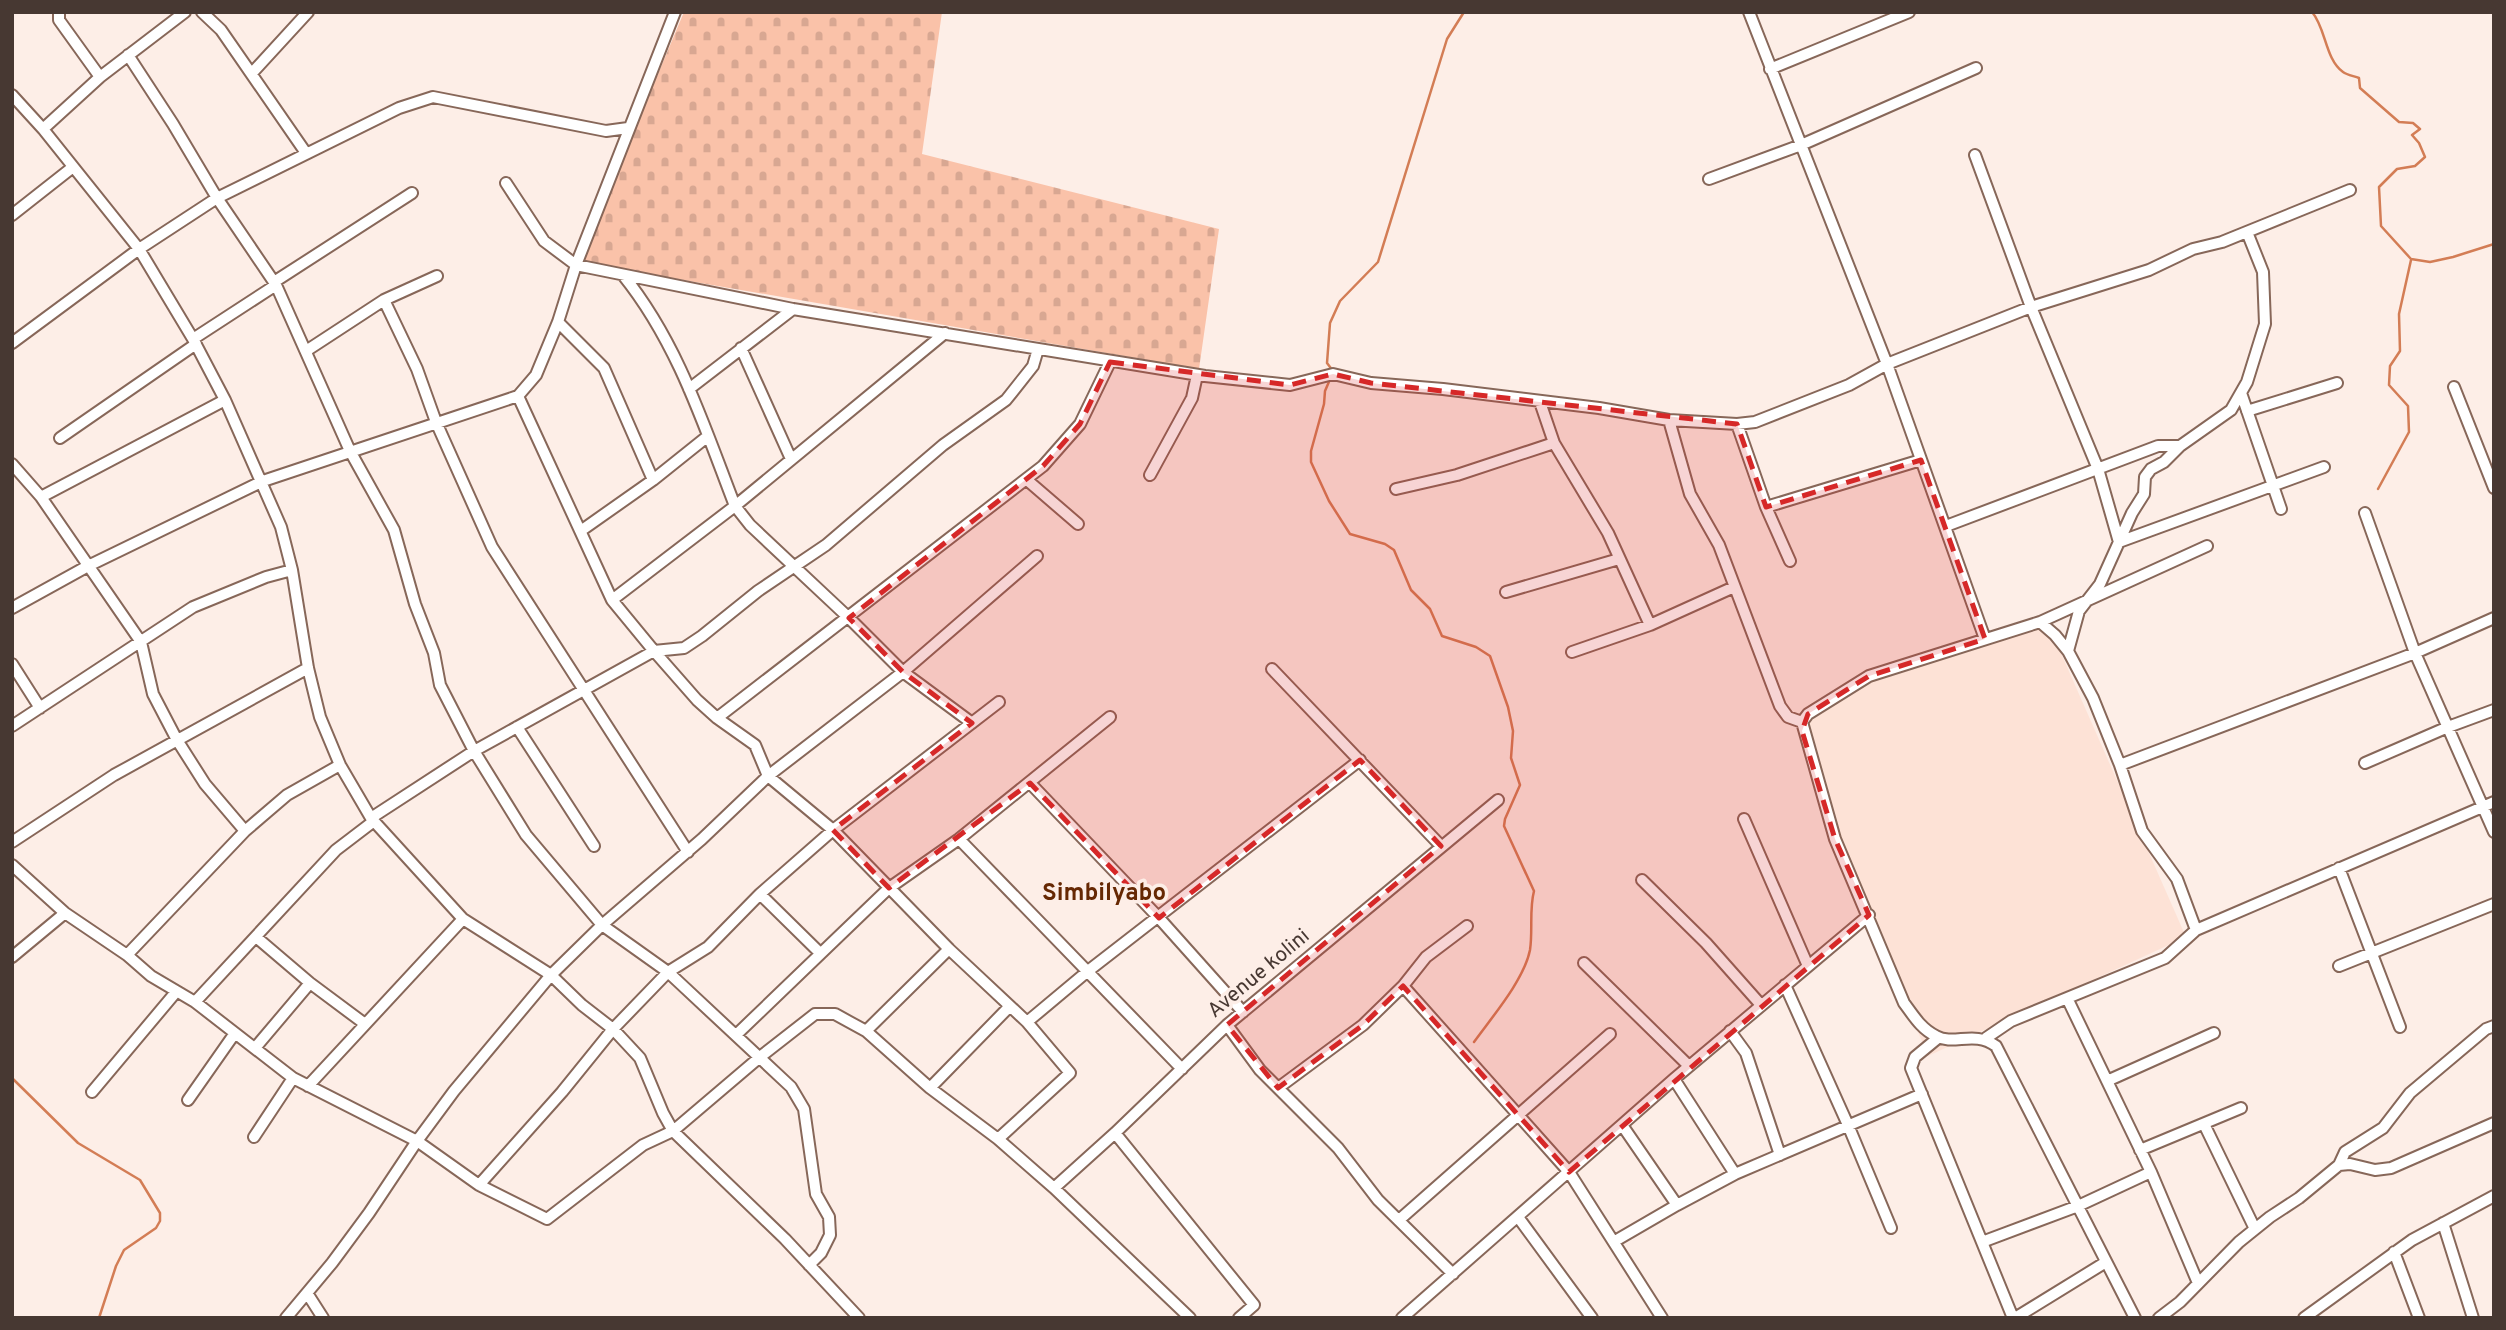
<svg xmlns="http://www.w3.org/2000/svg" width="2506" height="1330" viewBox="0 0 2506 1330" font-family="Overpass,sans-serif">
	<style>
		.built { fill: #fde2d6 }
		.cemetery { fill: url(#cemetery-stones) }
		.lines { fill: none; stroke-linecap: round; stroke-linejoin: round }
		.stream { stroke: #d37d55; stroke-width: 2.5 }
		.minor-casing { stroke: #876759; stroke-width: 14 }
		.minor { stroke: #fff; stroke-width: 10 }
		.marked { fill: #d62828; fill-opacity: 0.2; stroke: #d62828; stroke-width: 5; stroke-dasharray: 14 9; stroke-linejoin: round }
		.labels { text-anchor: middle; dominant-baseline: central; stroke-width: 7; stroke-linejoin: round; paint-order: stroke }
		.street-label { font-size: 21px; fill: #473832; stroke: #fdeee7 }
		.quarter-label { font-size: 24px; font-weight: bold; fill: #662803; stroke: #fdeee7 }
	</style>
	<defs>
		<pattern id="cemetery-stones" width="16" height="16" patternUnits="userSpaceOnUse" patternTransform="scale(1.75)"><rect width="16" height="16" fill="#fac2a9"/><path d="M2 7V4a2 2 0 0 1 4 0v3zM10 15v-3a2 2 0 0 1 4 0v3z" fill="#d8a792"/></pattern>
	</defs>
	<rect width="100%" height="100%" fill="#fdeee7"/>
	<path class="built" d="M2049,626L2186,937L1928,1056L1840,842L1804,722L1867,682Z"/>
	<path class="cemetery" d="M684,12H942L922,154L1219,229L1199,369L579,262Z"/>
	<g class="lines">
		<path class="stream" d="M2312,12C2326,28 2325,59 2343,72C2347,75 2354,76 2359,78L2360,88L2399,122L2413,123L2420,129L2412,135L2419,143L2425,157L2415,166L2397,169L2379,187L2381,226L2411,259L2430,262L2453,257L2494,244
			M1333,371L1327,363L1330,323L1340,301L1378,262L1447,39L1464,12
			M1331,377L1325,391L1324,404L1311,451V462L1329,501L1350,534L1385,544L1394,550L1411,590L1430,609L1442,636L1476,647L1490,656L1508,707L1513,731L1511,758L1520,785L1505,819L1504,826L1534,891C1529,910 1533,930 1530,950C1524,980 1492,1017 1474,1042
			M2378,489L2409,432L2408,406L2389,385L2390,366L2400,351L2399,314L2411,260
			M12,1078L78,1143L140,1180L160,1213V1221L156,1228L124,1250L116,1266L99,1318"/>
		<g class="minor-casing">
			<path id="minor" d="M59,12V20L100,77
				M202,12L221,30L306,153
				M1749,12L1887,364L1985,639
				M128,55L173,124L217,198L276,285L350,451L394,530L415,604L434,653L440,685L474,751L526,835L602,925L668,972L791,1087L804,1109L816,1194L829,1217L830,1235L821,1253L809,1265
				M1770,69L1909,12
				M252,73L308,12
				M12,95L43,129L139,249L193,339L225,400L281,527L292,570L308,668L320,717L340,765L371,818L463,919L551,975L582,1005L613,1029L640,1058L663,1113L673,1131L785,1239L859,1318
				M43,129L100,77L185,12
				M1975,155L2031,307L2098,469L2119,542L2324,467
				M1709,179L1801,145L1976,68
				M506,183L544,241L576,265L793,309L1205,376L1290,385L1333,374L1371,383L1443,389L1599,408L1669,420L1737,424L1755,422L1849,385L1887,364L2031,307L2149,270L2193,249L2222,242L2350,190
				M12,215L73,167
				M623,275C678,343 704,426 735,506L750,525L849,618L903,672L972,723
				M274,282L412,193
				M384,300L417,369L436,422L492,547L688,852
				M558,322L604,368L653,480
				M193,339L276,285
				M12,343L139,249L217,198L399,108L433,97L606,131L628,128
				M741,348L791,459
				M306,351L384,300L437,276
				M2454,387L2494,488
				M689,389L793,309
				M2241,393L2281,509
				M518,396L612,600L654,651L697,700L717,718L755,745L768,776L833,830L949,949L1027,1022L1070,1073L998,1139
				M1540,402L1554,443L1608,533L1650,625
				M2247,411L2337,383
				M1669,420L1690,494L1719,545L1780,706L1788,717L1802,722
				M1737,424L1766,507L1790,561
				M60,438L196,344
				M12,464L41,497L141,642L153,694L177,740L205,784L245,831
				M1150,475L1192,398L1197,375
				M1027,480L1078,524
				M1396,489L1457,475L1554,443
				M41,497L225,400
				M1766,507L1921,460
				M2365,513L2415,653L2494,832
				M1946,526L2158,446H2180
				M582,530L653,480L708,436
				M1506,592L1619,559
				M612,600L735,506L945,333
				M12,608L88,566L263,481L518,396L536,375L558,322L576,265L675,12
				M2040,622L2055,635L2068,651L2093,698L2120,765L2142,831L2177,879L2196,930
				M2068,651L2079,611L2100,584L2132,513L2144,494L2145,477L2151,469L2164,462L2180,446L2231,410L2247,382L2265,324L2263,272L2247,232
				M1572,652L1650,625L1734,587
				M12,664L40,708
				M1272,669L1441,846
				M717,718L1043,466L1080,424L1110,362
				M12,726L193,607L266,577L292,570
				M517,727L594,846
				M2365,763L2448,727L2494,710
				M2120,765L2415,653L2494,618
				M1030,783L1159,918L1243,1012
				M371,818L474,751L654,651L684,648L702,636L758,591L826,545L943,445L1006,400L1033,366L1038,349
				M1744,819L1808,966
				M959,839L1182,1069
				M12,842L114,775L308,668
				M12,865L65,913L127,955L151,976L195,1002L293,1078L417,1141L479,1185L547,1219L643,1145L673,1131L760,1057L815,1014H835L866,1031L930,1088L998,1139L1054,1188L1190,1318
				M2339,868L2400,1027
				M1642,880L1706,943L1761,1005
				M760,894L819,952
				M256,937L310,983L365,1024
				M127,955L245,831L287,795L340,765
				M12,957L65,913
				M1584,963L1689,1066
				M2339,966L2494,904
				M1785,985L1848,1125L1891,1228
				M1403,986L1569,1172L1662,1318
				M2067,998L2151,1172L2198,1283
				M195,1002L336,850L374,821
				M1027,1022L1088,971L1360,760
				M1227,1025L1260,1070L1338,1148L1378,1200L1453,1274
				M866,1031L949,949
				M1730,1031L1746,1053L1780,1155
				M736,1035L889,888L959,839L1110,717
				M1938,1038L1915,1057L1911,1068L2013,1318
				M1986,1038L2011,1021L2165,958L2196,930L2494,802
				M255,1048L310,983
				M1674,1079L1735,1174
				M2107,1081L2214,1033
				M308,1086L463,919
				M930,1088L1010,1006
				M1278,1088L1363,1025L1403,986L1426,957L1467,926
				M92,1092L176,992
				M188,1100L235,1033
				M2204,1124L2255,1229
				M1622,1125L1677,1205
				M1115,1133L1254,1305L1239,1318
				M254,1137L293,1078
				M2140,1150L2241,1108
				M2339,1165L2345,1152L2383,1128L2410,1093L2486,1029L2494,1026
				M479,1185L562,1092L613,1029L668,972L708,947L760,894L833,830L999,702
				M1054,1188L1115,1133L1227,1025L1498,800
				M1518,1217L1592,1318
				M1399,1220L1610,1034
				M2443,1223L2473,1318
				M1615,1241L1677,1205L1735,1174L1922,1094
				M1982,1242L2078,1206L2151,1172
				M2394,1252L2419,1318
				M307,1293L323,1318
				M286,1318L332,1263L369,1213L417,1141L454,1091L551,975L602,925L702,839L768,776L903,672L1037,556
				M1402,1318L1674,1079L1869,915
				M2015,1318L2106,1262
				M2135,1318L1996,1046C1974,1030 1954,1046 1936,1036C1921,1029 1913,1015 1904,1003L1835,839L1802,722L1808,714L1869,676L2040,622L2207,546
				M2159,1318L2180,1302L2239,1242L2270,1217L2299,1198L2339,1165L2350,1164L2375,1170L2391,1168L2494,1123
				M2304,1318L2412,1240L2494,1196"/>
		</g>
		<use href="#minor" class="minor"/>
	</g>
	<path class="marked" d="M1110,362L1290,385L1333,374L1371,383L1737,424L1766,507L1921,460L1985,639L1869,676L1808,714L1802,731L1835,839L1869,915L1569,1172L1403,986L1363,1025L1278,1088L1227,1025L1441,846L1360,760L1159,918L1030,783L889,888L833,830L972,723L903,672L849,618L1043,466L1080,424Z"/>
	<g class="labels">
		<g class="street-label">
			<text transform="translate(1259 974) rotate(-40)">Avenue kolini</text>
		</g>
		<g class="quarter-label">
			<text x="1104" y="894">Simbilyabo</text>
		</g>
	</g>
	<rect width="2506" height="1330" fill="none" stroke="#473832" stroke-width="28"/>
</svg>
